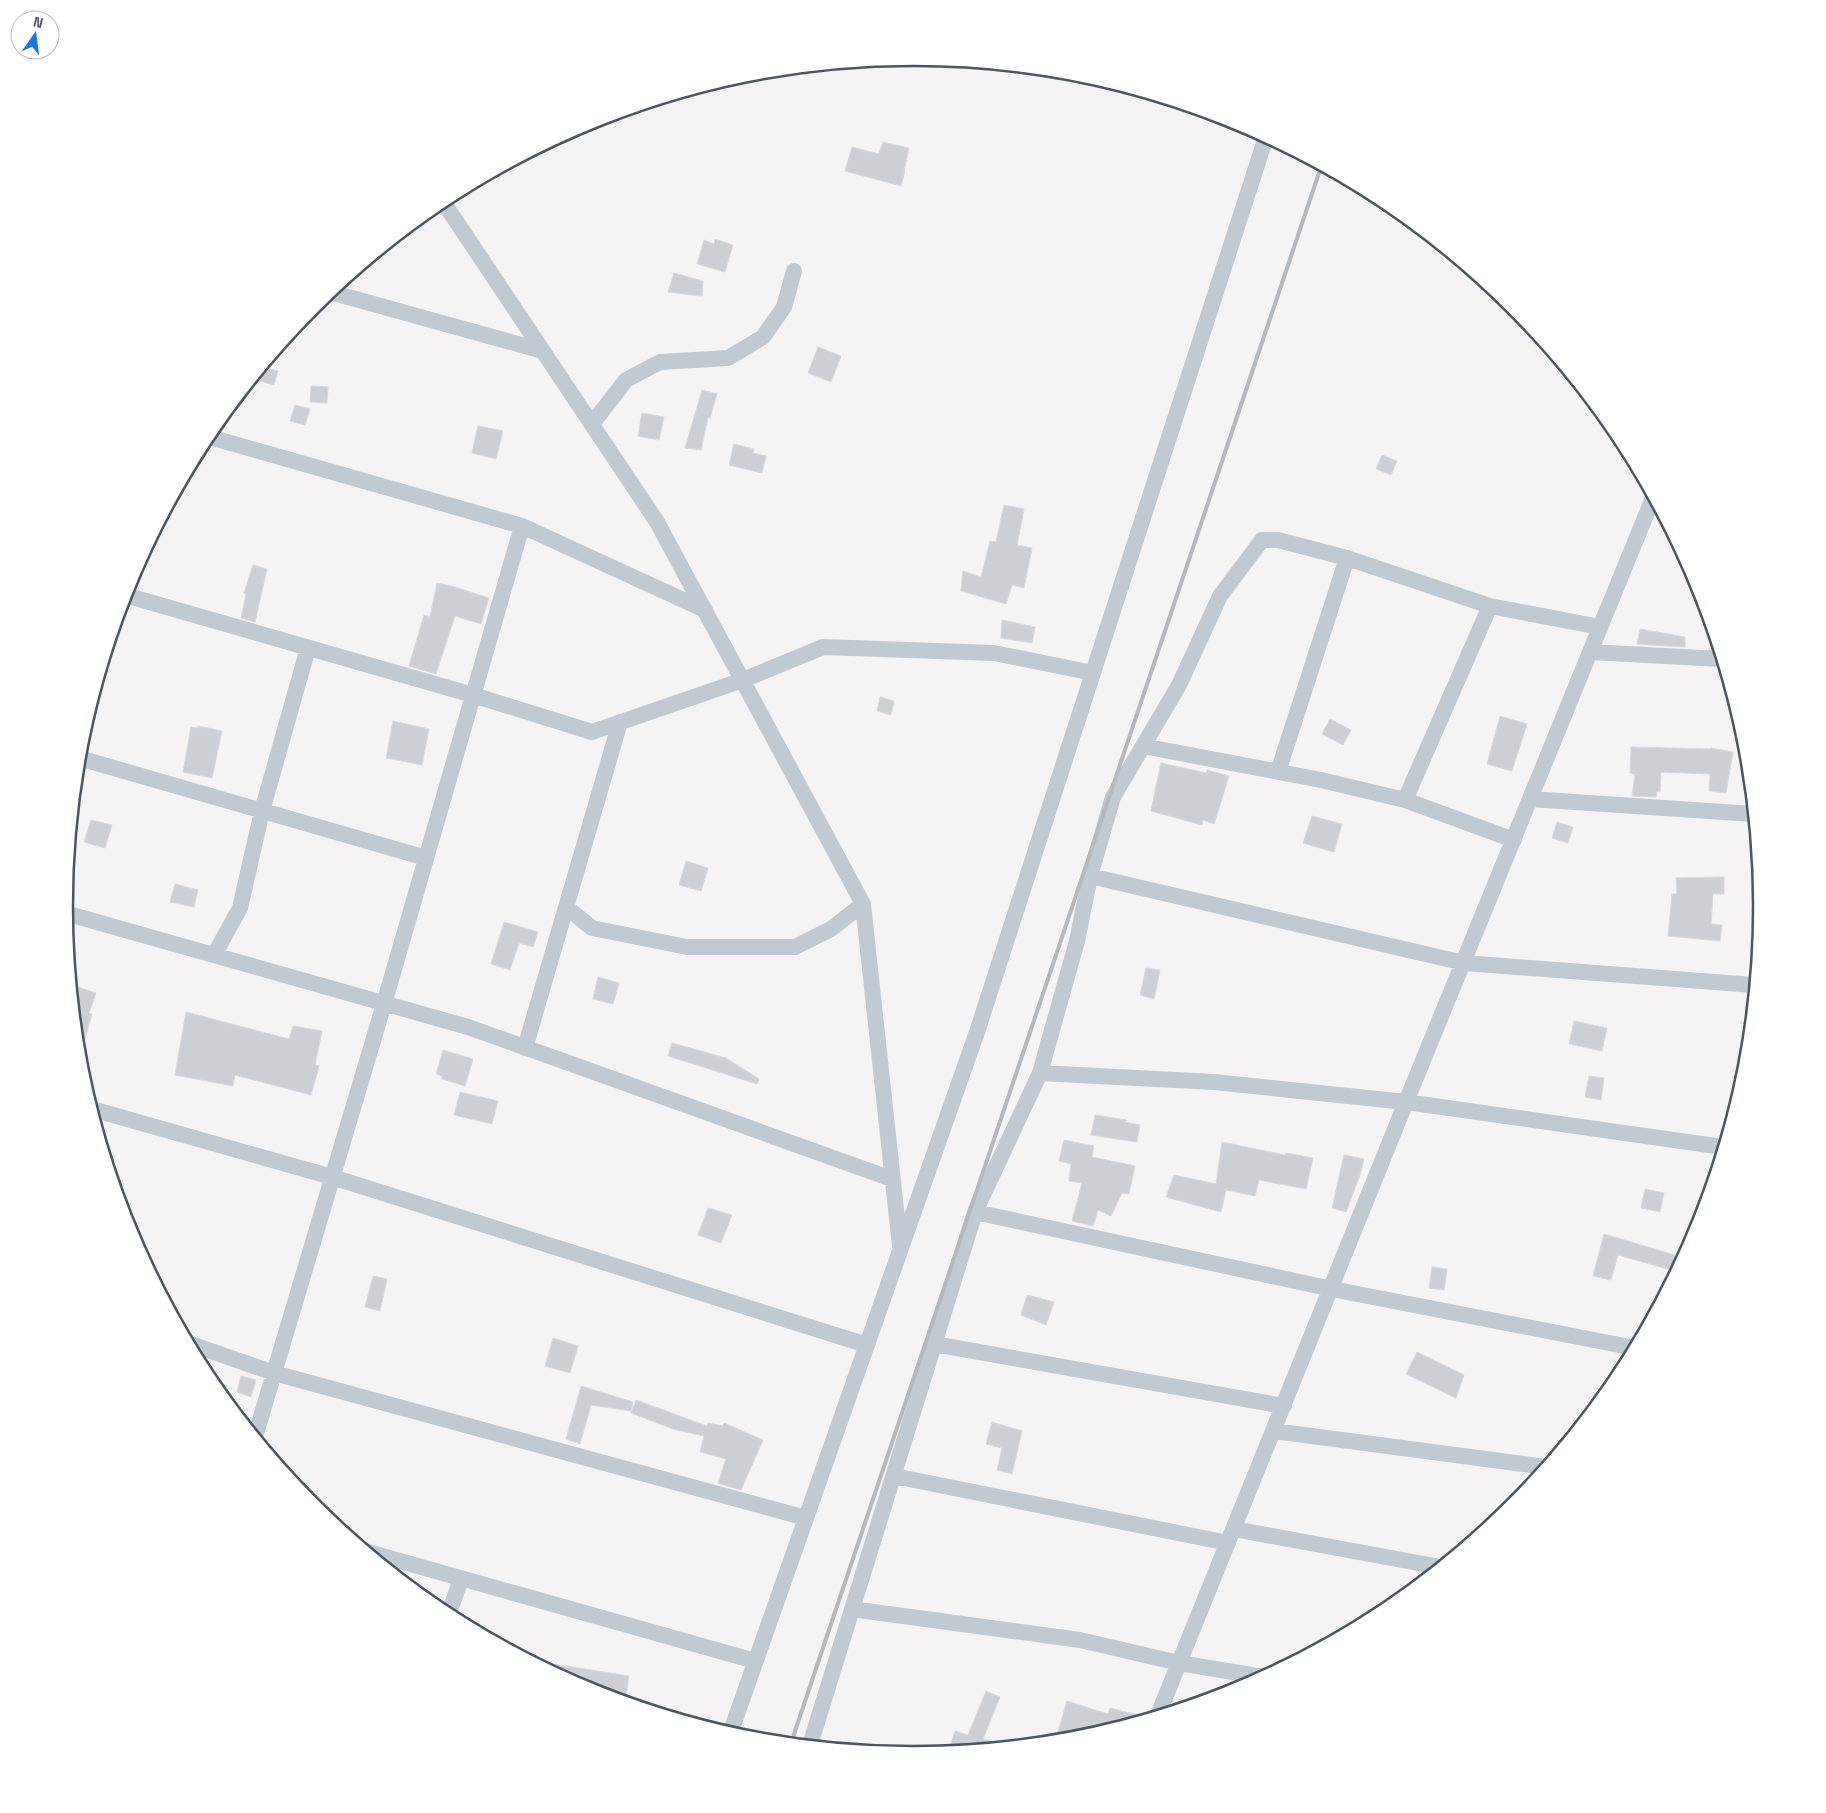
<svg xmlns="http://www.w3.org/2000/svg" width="1826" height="1813" viewBox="0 0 1826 1813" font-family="'Space Grotesk',sans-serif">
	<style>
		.building { fill: #cdcfd5; stroke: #d7d9de }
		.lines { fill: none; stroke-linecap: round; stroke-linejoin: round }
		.street { stroke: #c1cad2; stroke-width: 16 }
		.rail { stroke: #b5b8bd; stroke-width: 4 }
		.rim { fill: none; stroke: #4a5661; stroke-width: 2.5 }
	</style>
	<rect width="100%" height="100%" fill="#f5f3f3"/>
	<path class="building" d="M883,142L909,148L904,171H905L901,186L845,171L852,147L879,154Z
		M715,239L733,245L725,272L697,264L704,240L714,244Z
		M674,273L703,281L702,296L668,292Z
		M818,347L841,356L831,382L808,373Z
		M263,367L278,371L274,385L253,379Z
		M311,386L328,387L327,403L310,402Z
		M702,390L717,394L710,418L708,417L701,450L685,448Z
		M295,405L310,409L305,425L290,421Z
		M642,413L664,417L659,440L638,436Z
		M478,426L503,431L496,459L472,453Z
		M734,444L754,449L753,453L766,456L762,473L729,465Z
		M1382,455L1397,461L1391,475L1376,469Z
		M1004,505L1024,509L1017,545L1032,548L1024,588L1012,585L1006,604L961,591L963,571L981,577L990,541L996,542Z
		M253,565L267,569L255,622L241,618L246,594L244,593Z
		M437,583L455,587L489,598L481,624L455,616L436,674L409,666L424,615L430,617Z
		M1002,620L1035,627L1032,643L1001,638Z
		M1640,629L1685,637V647L1637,644Z
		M880,697L894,701L891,715L877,711Z
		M1500,716L1527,724L1512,771L1487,764Z
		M1330,719L1351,730L1343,745L1322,734Z
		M393,721L429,729L422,765L386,758Z
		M198,726L222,731L212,778L183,772L191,727L198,728Z
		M1631,747L1710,749L1711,748L1733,752L1726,793L1709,791L1710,774L1661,772L1660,792L1657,791L1656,797L1632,796L1635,774L1630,773Z
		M1161,763L1206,773L1207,770L1229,776L1214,824L1203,820L1202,825L1151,811Z
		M1312,816L1342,824L1334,852L1303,843Z
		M91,820L112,825L105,848L84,842Z
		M1557,822L1573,827L1568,843L1552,838Z
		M686,861L708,868L701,891L679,885Z
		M1724,877V894H1713L1711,924L1722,925L1720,941L1668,936L1672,894H1677L1676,878Z
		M175,884L198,890L194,907L170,902Z
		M504,922L538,932L533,947L519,943L510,970L491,964Z
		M1146,968L1160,970L1154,999L1140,995Z
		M598,977L619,983L613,1004L593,999Z
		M72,985L96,993L89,1013L92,1014L80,1057Z
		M186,1012L289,1039L293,1026L322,1031L315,1065L319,1066L311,1095L235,1075L233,1086L175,1075Z
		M1574,1021L1607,1028L1602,1051L1569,1044Z
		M672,1043L726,1058L759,1079L757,1084L668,1056Z
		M443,1050L473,1059L465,1086L442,1079V1076L436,1074Z
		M1589,1076L1604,1078L1601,1100L1585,1097Z
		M460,1092L498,1101L492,1124L454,1115Z
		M1095,1115L1126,1120L1125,1122L1140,1125L1137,1142L1091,1135Z
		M1064,1140L1094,1146L1092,1157L1135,1166L1129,1194L1122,1193L1111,1216L1098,1210L1093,1226L1072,1221L1082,1183L1069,1181L1071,1164L1059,1161Z
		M1222,1142L1285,1155L1286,1153L1313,1158L1306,1189L1259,1180L1255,1196L1226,1190L1221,1212L1166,1197L1174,1175L1216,1184Z
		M1344,1155L1364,1159L1360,1175L1346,1212L1332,1208Z
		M1645,1189L1664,1193L1660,1212L1641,1208Z
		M708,1208L732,1215L721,1243L698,1235Z
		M1604,1234L1675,1255L1671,1270L1618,1255L1611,1280L1593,1276Z
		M1432,1267L1447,1269L1444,1290L1429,1288Z
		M373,1276L387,1279L380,1311L365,1307Z
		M1027,1295L1054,1302L1046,1325L1021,1315Z
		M553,1338L578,1346L570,1373L545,1366Z
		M1417,1352L1464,1375L1456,1398L1406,1374Z
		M241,1376L256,1380L251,1397L237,1392Z
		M581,1386L633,1402L631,1411L591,1405L580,1444L566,1439Z
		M636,1400L707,1426L708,1423L723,1426L724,1423L763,1440L741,1490L718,1483L726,1459L700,1452L704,1436L673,1429L631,1413Z
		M992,1422L1022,1431L1012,1474L997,1470L1002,1448L986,1444Z
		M540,1662L629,1676L625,1702L588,1691L539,1665Z
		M986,1691L1000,1697L983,1739L1006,1745V1746L948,1752L955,1731L968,1735Z
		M1067,1701L1108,1714L1110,1708L1149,1718L1103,1732L1104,1730L1089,1726L1086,1737L1055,1742Z"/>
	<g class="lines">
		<path class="street" d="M442,200L657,522L863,904L900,1246
			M330,292L543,351
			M592,424L626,380L660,362L728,358L763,337L784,307L794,271
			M206,436L522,526L705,610
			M125,595L473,695L592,732L743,680L823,647L994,653L1093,673
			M1490,606L1405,800L1514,840
			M1590,652L1721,659
			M1143,746L1321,780L1405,800
			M79,758L426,858
			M1278,772L1347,558
			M1530,799L1753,814
			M1090,876L1464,963L1754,985
			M566,907L592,928L687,947H795L831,929L863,904
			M65,913L468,1027L892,1179
			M214,955L240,908L262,811L308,648
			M525,1048L620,722
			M1040,1073L1214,1082L1406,1102L1723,1147
			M92,1109L332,1177L867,1345
			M975,1212L1332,1289L1635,1348
			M188,1343L274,1373L806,1518
			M934,1344L1284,1406
			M1274,1431L1546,1467
			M255,1437L384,1004L522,526
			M894,1476L1228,1543
			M1234,1529L1440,1567
			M368,1552L755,1661
			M852,1609L1080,1640L1179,1663L1263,1677
			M448,1616L461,1579
			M1158,1715L1406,1102L1653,498
			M730,1734L977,1032L1266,137
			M810,1745L975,1212L1040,1073L1077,941L1090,876L1113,797L1179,685L1220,596L1262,540H1278L1347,558L1490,606L1600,627"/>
		<path class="rail" d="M791,1743L1321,167"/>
	</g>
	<path d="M0 0H1826V1813H0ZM73 906a840 840 0 1 1 1680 0a840 840 0 1 1-1680 0Z" fill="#fff" fill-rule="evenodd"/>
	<path class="rim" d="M73 906a840 840 0 1 1 1680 0a840 840 0 1 1-1680 0Z"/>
	<g transform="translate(35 35) rotate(14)"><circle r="24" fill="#ffffff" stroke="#b7bbc0"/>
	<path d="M0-4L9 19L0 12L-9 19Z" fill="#1a73e8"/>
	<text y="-8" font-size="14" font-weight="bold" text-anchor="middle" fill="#4a5661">N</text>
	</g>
</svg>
